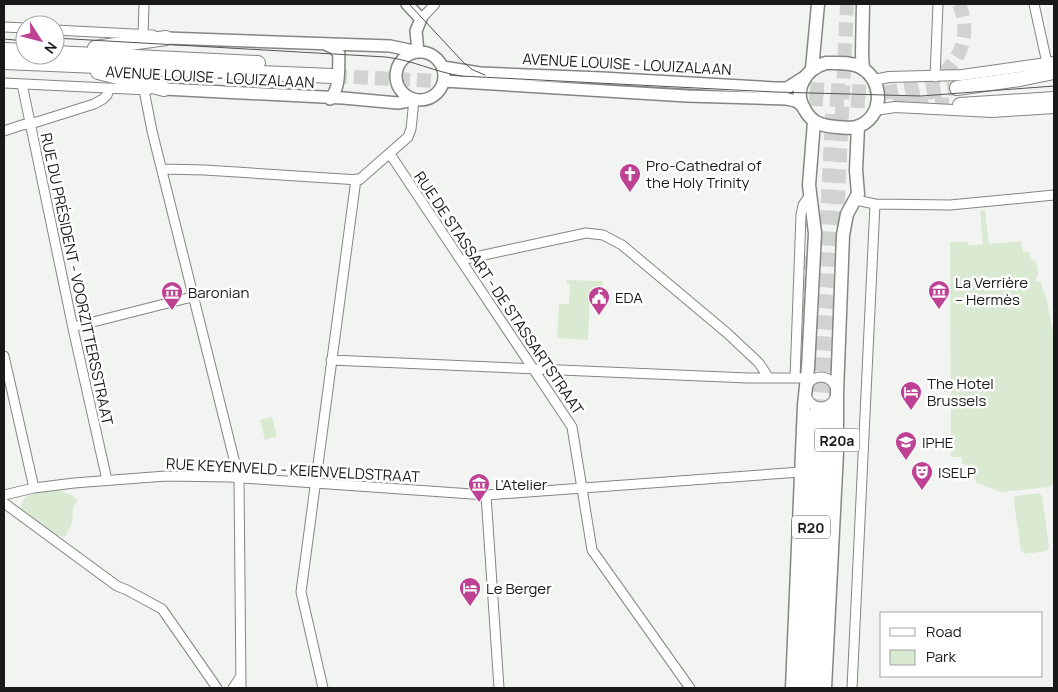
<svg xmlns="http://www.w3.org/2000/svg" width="1058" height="692" viewBox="0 0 1058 692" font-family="Manrope,sans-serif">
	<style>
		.green { fill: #dae9d2 }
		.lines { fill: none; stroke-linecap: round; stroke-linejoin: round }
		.trunk-tunnel { stroke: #d0d3d0; stroke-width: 14; stroke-dasharray: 14 7; stroke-linecap: butt }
		.minor-casing { stroke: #848682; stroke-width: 11 }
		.tertiary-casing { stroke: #848682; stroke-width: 12 }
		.secondary-casing { stroke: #848682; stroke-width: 14 }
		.primary-casing { stroke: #848682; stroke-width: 15 }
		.trunk-casing { stroke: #848682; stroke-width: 16 }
		.minor { stroke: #fff; stroke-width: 9 }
		.tertiary { stroke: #fff; stroke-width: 10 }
		.secondary { stroke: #fff; stroke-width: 11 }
		.primary { stroke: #fff; stroke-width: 12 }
		.trunk { stroke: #fff; stroke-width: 14 }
		.tram { stroke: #545554; stroke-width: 1 }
		.labels { text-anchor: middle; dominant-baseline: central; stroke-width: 5; stroke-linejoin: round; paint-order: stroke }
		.shield { fill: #fff; stroke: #5d5e5d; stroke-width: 1 }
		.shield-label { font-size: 14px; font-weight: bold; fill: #181918 }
		.street-label { font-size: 15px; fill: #181918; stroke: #fff }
		.poi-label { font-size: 15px; fill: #181918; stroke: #fff; text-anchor: start }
	</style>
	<rect width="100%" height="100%" fill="#f1f4f0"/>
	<path class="green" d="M985,210L989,244L1021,241L1023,252L1029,251L1031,259L1036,261L1038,274L1035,281L1041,282L1043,291H1045L1054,338V483L1050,487L1001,492L977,483L967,465L962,464V457H951L950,242H968V246L983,244L980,211Z
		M566,280L603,281L602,293H590L588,340L557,338L559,304H569L570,284H567Z
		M272,417L277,436L265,440L260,420Z
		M59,490L71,495L78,500L73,507L72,523L65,537L54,535L49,529L48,530L23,512L21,506C23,491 46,493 59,490Z
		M1039,493L1042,496L1049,547L1046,551L1024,554V552L1021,551L1014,501L1015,496Z"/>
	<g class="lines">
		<path class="trunk-tunnel" d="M333,76L457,82
			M789,88L872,92
			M884,93C898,90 913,89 926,83C959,69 973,37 959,4
			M906,95H914L957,88
			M788,98L960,105
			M802,256L808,314
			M816,413L820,373L832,114
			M828,414L847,4"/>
		<g class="minor-casing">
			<path id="minor" d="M1034,4L1047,63
				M421,19L435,4
				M4,27L25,28
				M55,30L153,35
				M143,34L144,4
				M935,77L938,4
				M4,83L148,90
				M22,84L74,333L107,480
				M144,90L152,131L239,479L241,688
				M4,131L22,125L37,122L94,104L103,99L107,95L109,89
				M390,154L572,427L592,550L690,688
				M162,169L205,170L359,180L408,137L411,129L414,100
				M856,200L875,204L950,205L1054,195
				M462,262L466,259L586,233L603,235L622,245L727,333L759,363L768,377
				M73,327L192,297
				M4,356L34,488
				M331,360L748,378H807
				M806 392a15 15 0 1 1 30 0a15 15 0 1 1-30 0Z
				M795,378L801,215L803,205L810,195
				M4,495L34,488L74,483L166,476L229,477L486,495L801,472
				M486,495L499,688
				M4,503L117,586L127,590L162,609L217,688
				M233,688L241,676
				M323,688L301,592L356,179
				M852,688L875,204"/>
		</g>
		<g class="tertiary-casing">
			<path id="tertiary" d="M874,80L889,77L962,75L1054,62
				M875,110L895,107L992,112L1054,108"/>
		</g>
		<g class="secondary-casing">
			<path id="secondary" d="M407,4L421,19L416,31L418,52
				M166,38L390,46L418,52
				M327,45L334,48L339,54C338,69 341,87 330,99
				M396 76a24 24 0 1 1 48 0a24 24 0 1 1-48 0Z
				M443,67L480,73L602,78L775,88H787L806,76
				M444,81L687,96L786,99L796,101L801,105
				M164,89L343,98L398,103L414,100"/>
		</g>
		<g class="primary-casing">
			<path id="primary" d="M826,63C837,63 851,62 860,67C885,80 884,119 856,127C850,129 843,127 837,127C822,126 812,123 805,110C792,91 805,69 826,63Z
				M812,69L818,4
				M863,69L862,54L863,4
				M792,688L804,405L808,368L815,233L809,185L814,122
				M825,688L837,452V393L843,235L847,214L858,194L856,170L858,127"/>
		</g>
		<g class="trunk-casing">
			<path id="trunk" d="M95,48L166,38
				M4,50L25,51
				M55,53L258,63
				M4,62L333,76
				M98,72L164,89
				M957,88L1020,79L1054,72
				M960,105L1054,99
				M804,688L816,413
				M814,688L828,414"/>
		</g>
		<use href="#minor" class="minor"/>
		<use href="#tertiary" class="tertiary"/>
		<use href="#secondary" class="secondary"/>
		<use href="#primary" class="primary"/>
		<use href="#trunk" class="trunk"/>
		<path class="tram" d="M409,4L464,63L473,70L485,75
			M55,38L386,57C412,60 435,72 461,76L775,92L921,96L1054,86
			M4,39L25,41"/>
	</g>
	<defs>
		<g id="church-pin" transform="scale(1.125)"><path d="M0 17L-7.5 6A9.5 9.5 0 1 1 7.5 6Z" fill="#be4293" stroke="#fff"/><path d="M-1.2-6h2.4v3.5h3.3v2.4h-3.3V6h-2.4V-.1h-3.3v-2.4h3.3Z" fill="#fff"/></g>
		<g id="museum-pin" transform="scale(1.125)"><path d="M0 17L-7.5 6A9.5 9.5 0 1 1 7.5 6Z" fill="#be4293" stroke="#fff"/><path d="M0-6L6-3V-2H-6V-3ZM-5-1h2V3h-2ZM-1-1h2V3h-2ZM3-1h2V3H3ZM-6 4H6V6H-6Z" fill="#fff"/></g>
		<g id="civic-pin" transform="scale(1.125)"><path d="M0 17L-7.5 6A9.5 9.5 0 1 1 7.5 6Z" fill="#be4293" stroke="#fff"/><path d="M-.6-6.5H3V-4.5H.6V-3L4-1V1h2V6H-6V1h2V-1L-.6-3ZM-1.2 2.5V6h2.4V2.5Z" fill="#fff"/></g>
		<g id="hotel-pin" transform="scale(1.125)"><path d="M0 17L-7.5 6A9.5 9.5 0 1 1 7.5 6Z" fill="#be4293" stroke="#fff"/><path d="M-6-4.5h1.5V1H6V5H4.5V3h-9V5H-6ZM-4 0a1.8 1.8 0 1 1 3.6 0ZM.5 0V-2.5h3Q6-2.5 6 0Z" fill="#fff"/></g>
		<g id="university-pin" transform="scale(1.125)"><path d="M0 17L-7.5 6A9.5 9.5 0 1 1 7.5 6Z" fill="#be4293" stroke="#fff"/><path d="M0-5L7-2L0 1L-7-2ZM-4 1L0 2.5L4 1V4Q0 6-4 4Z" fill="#fff"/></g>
		<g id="theatre-pin" transform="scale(1.125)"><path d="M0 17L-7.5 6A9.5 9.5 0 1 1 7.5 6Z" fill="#be4293" stroke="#fff"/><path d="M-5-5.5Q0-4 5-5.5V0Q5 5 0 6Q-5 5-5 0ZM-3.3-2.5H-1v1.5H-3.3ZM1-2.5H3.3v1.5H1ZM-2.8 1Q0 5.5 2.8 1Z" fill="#fff"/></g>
	</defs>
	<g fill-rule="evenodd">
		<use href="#church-pin" x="630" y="174"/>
		<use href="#museum-pin" x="939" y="291"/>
		<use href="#museum-pin" x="172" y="292"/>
		<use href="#civic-pin" x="599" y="297"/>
		<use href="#hotel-pin" x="911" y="392"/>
		<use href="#university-pin" x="906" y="442"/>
		<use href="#theatre-pin" x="922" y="472"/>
		<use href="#museum-pin" x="479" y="484"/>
		<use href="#hotel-pin" x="470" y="588"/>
	</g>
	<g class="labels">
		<g class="shield">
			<rect x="814.5" y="428.5" width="45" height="23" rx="4"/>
			<rect x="792" y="515.5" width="38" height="23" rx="4"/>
		</g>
		<g class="shield-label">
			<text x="837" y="440">R20a</text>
			<text x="811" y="527">R20</text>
		</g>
		<g class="street-label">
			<text transform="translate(627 64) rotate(3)">AVENUE LOUISE - LOUIZALAAN</text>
			<text transform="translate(210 77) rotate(3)">AVENUE LOUISE - LOUIZALAAN</text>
			<text transform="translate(77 279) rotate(78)">RUE DU PRÉSIDENT - VOORZITTERSSTRAAT</text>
			<text transform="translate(499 293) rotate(56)">RUE DE STASSART - DE STASSARTSTRAAT</text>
			<text transform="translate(293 470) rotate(3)">RUE KEYENVELD - KEIENVELDSTRAAT</text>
		</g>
		<g class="poi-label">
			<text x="646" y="165">Pro-Cathedral of<tspan x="646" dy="17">the Holy Trinity</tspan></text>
			<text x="955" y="282">La Verrière<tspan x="955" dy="17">– Hermès</tspan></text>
			<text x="188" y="292">Baronian</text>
			<text x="615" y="297">EDA</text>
			<text x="927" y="383">The Hotel<tspan x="927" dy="17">Brussels</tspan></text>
			<text x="922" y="442">IPHE</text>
			<text x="938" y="472">ISELP</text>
			<text x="495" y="484">L'Atelier</text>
			<text x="486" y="588">Le Berger</text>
		</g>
	</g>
	<rect width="1058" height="692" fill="none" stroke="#181918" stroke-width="10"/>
	<rect x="880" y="612" width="162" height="65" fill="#ffffff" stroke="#a3a3a3"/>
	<rect x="890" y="628" width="25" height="8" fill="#ffffff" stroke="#a3a3a3"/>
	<text x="926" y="637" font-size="15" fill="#181918">Road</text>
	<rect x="890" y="650" width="25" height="15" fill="#dae9d2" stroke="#a3a3a3"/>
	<text x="926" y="662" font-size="15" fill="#181918">Park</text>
	<g transform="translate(40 40) rotate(126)"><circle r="24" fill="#ffffff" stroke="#a3a3a3"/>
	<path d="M0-4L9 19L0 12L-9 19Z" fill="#be4293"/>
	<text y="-8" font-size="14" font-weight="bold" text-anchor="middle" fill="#181918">N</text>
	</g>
</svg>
